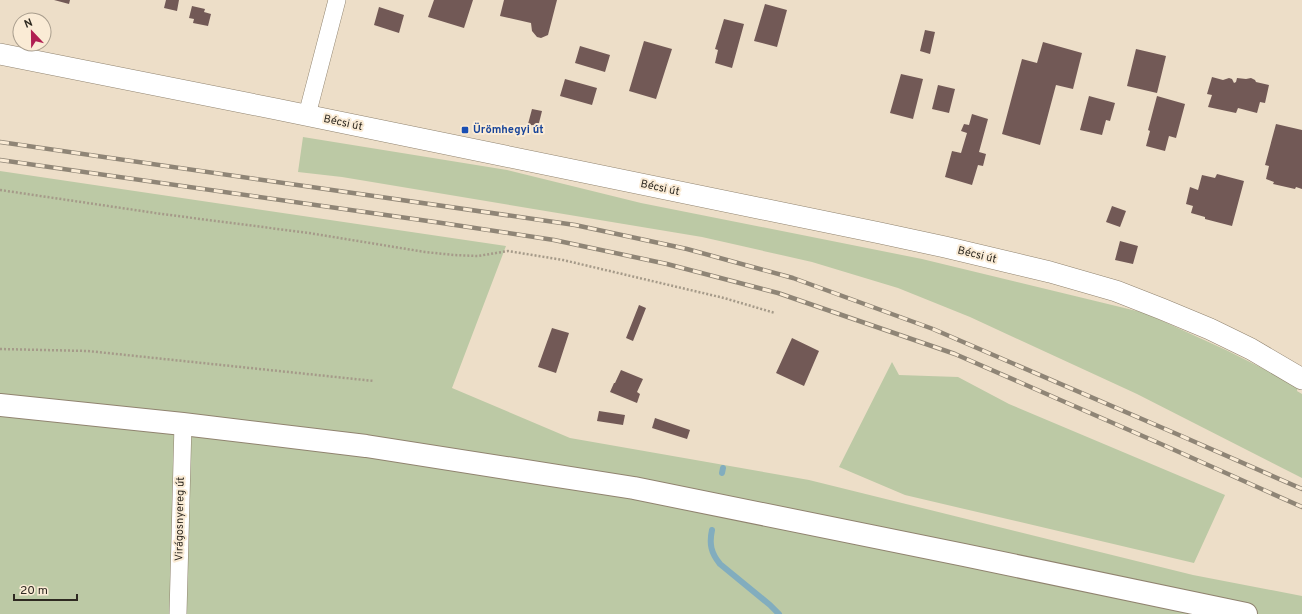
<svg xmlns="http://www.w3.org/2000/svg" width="1302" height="614" viewBox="0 0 1302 614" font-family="Overpass,sans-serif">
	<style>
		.green { fill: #bcc9a5 }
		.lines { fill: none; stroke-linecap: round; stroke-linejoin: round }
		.stream { stroke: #82adbe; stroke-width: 6 }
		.building { fill: #725956 }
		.minor-casing { stroke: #90836f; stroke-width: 18 }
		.tertiary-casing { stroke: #90836f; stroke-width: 22 }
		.primary-casing { stroke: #90836f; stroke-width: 24 }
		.path { stroke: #a59a89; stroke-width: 2.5; stroke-dasharray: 2 2; stroke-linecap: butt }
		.minor { stroke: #fff; stroke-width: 17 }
		.tertiary { stroke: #fff; stroke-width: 21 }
		.primary { stroke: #fff; stroke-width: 22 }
		.rail-casing { stroke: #8f8576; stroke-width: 4.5 }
		.rail { stroke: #faebd5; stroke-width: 3; stroke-dasharray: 9; stroke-linecap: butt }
		.transit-dot { fill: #1a4fb4; stroke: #faebd5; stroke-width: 1.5 }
		.labels { text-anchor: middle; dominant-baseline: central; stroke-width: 4; stroke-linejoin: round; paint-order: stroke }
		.street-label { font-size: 11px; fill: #2e2921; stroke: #faebd5 }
		.transit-label { font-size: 11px; font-weight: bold; fill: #164399; stroke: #faebd5; text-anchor: start }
	</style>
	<rect width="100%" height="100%" fill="#eddec8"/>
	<path class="green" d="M303,137L507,170L641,203L922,259L1145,313L1226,350L1298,386L1297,391L1302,394V478L1137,394L970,317L898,288L812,262L702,237L342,177L298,172Z
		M0,171L506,246L452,388L570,438L809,480L1193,575L1302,596V614H0Z
		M892,362L899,375L958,377L1009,404L1225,495L1194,563L905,495L839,467Z"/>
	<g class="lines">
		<path class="stream" d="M722,473L723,468
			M712,530C709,544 711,553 720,564L770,605L779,614"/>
	</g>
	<path class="building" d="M54,0H70L69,4Z
		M166,0H179L177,11L164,8Z
		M434,0H473L464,28L428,17Z
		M504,0H557L548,35L541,38L537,37L532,31L531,23L500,16Z
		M765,4L787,10L777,47L754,41Z
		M192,6L205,9L204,12L211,14L208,26L193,23L194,19L189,18Z
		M379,7L404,15L399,33L374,25Z
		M724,19L744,24L732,68L715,63L718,50L715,49Z
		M925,30L935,32L930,54L920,51Z
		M644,41L672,49L656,99L629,91Z
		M1043,42L1082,53L1073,89L1056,85L1040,145L1002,134L1022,59L1037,63Z
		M580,46L610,55L605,72L575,63Z
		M1136,49L1166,56L1157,93L1127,86Z
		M901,74L923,79L913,119L890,113Z
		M1212,77L1223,80L1229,78L1232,79L1234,83L1236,82L1237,78L1246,79L1251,78L1255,80L1256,82L1269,85L1265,103L1260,102L1257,113L1238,108L1236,113L1208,107L1212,95L1207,94Z
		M565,79L597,88L592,105L560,96Z
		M938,85L955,89L949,113L932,109Z
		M1089,96L1115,103L1110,121L1106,120L1102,135L1080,130Z
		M1157,96L1185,104L1176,138L1169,136L1165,151L1146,146L1150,131L1148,130Z
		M532,109L542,111L538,127L528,124Z
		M972,114L988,119L979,152L986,154L983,166L978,165L972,185L945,177L952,151L961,153L967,133L961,131L964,124L969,125Z
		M1276,124L1302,130V189L1296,187L1295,189L1273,184L1274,182L1266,179L1269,166L1265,165Z
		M1217,174L1244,181L1232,226L1205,219V217L1191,213L1193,206L1186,204L1190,187L1198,190L1202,175L1215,178Z
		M1112,206L1126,211L1120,227L1106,222Z
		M1120,241L1138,246L1133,264L1115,260Z
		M639,305L646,308L633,341L626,338Z
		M552,328L569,333L556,373L538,367Z
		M792,338L819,351L804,386L776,373Z
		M621,370L643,379L637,392L640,394L637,403L610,392L614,383H615Z
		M599,411L625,415L623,425L597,421Z
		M655,418L690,430L687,439L652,428Z"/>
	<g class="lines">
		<g class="minor-casing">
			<path id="minor" d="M307,115L337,0
				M178,614L183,424"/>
		</g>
		<g class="tertiary-casing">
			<path id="tertiary" d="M0,54L276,109L880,233L945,247L1050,272L1116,291L1162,309L1210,329L1251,349L1302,379"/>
		</g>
		<g class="primary-casing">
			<path id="primary" d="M0,405L183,424L366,446L634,488L964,555L1246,614"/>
		</g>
		<path class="path" d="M0,190L162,214L309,233L425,252L454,255L478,256L508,251L563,260L724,298L775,313
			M0,349L88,351L374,381"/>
		<use href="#minor" class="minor"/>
		<use href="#tertiary" class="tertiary"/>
		<use href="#primary" class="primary"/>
		<g class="rail-casing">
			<path id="rail" d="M0,142L575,225L687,249L793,278L933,329L1186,438L1302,489
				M0,160L435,222L554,240L667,264L778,293L955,354L1161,444L1302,507"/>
		</g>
		<use href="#rail" class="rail"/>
	</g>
	<rect class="transit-dot" x="461" y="126" width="8" height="8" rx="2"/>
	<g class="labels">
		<g class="street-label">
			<text transform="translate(343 123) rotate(12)">Bécsi út</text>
			<text transform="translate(660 188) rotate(12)">Bécsi út</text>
			<text transform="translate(977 255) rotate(14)">Bécsi út</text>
			<text transform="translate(180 519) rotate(-89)">Virágosnyereg út</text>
		</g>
		<g class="transit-label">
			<text x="473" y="130">Ürömhegyi út</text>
		</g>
	</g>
	<g transform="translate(32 32) rotate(338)"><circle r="19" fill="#faebd5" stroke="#a89d8d"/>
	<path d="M0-3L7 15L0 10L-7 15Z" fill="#b01f52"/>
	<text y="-6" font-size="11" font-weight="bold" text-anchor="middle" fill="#2e2921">N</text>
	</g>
	<path d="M14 594v6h63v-6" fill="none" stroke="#2e2921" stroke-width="2"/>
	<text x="20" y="594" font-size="12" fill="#2e2921" stroke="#faebd5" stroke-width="3" paint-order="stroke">20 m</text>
</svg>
